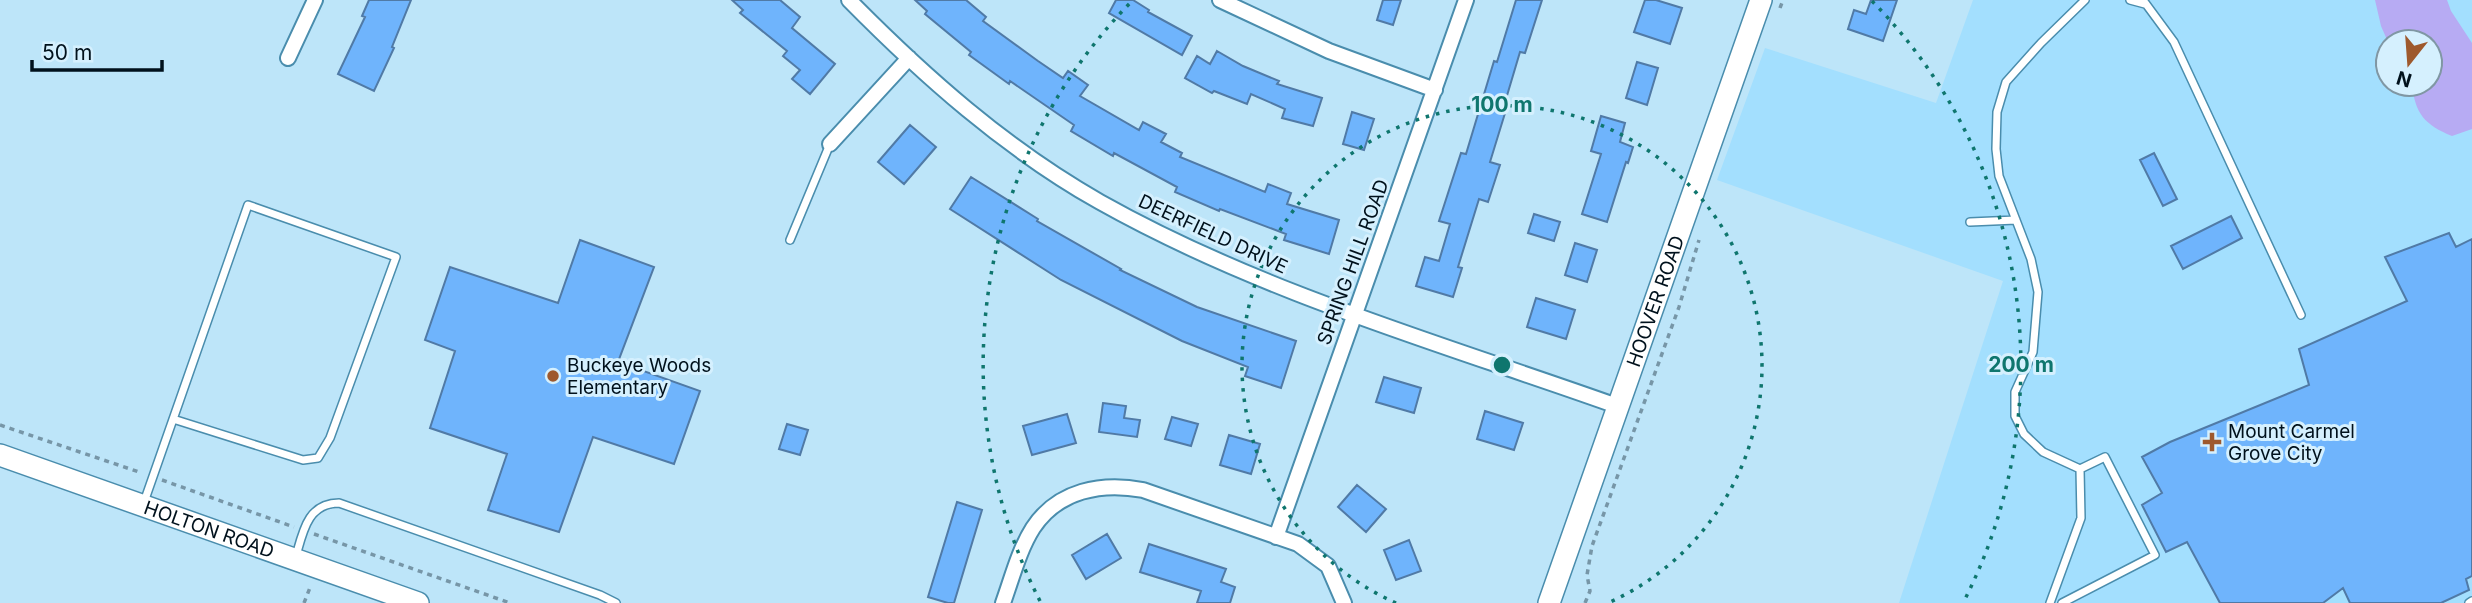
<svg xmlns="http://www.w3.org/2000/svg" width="2472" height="603" viewBox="0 0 2472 603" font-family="Inter,sans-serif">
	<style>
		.built { fill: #a3dffe; fill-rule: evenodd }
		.water { fill: #b7abf3 }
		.building { fill: #6fb4fc; stroke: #507aa6; stroke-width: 2 }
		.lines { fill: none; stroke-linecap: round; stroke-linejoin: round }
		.lane-casing { stroke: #4a8dad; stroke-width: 10 }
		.street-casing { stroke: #4a8dad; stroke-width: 18 }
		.secondary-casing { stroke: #4a8dad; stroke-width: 24 }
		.path { stroke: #7796a7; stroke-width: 3.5; stroke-dasharray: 5 5; stroke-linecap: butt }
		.lane { stroke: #fff; stroke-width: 7 }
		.street { stroke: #fff; stroke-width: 14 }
		.secondary { stroke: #fff; stroke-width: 21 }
		.ring { fill: none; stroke: #0f766e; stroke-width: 3.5; stroke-dasharray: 3.5 7 }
		.poi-dot { fill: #9e592d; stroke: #d5f0fe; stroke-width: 2.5 }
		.labels { text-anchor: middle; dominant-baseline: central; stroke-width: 6; stroke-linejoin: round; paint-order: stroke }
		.street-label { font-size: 19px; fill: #00111c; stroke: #d5f0fe }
		.poi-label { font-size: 19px; fill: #00111c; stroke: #d5f0fe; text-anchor: start }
		.centre { fill: #0f766e; stroke: #d5f0fe; stroke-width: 3.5 }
		.ring-label { font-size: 21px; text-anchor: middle; font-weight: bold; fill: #0f766e; stroke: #d5f0fe; stroke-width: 6; stroke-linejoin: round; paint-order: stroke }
	</style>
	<rect width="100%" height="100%" fill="#bde5f9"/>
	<path class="built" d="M1973,0H2472V603H1899L2003,281L1717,180L1765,48L1936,103ZM2388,42H2430V84H2388Z"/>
	<path class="water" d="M2375,0H2447L2451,11L2472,43V129L2452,136C2425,125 2415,114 2412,84H2430V42H2388L2381,26Z"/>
	<path class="building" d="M369,0H411L392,47L394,48L374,91L338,74L365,17L362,16Z
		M732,0H780L800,17L792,28L835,64L810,94L792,79L800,70L783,56L787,51L740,13L743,10Z
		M915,0H966L986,17L983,21L1038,61L1063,78L1068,71L1088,85L1080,96L1139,130L1143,122L1166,134L1161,142L1182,153L1180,157L1265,192L1268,184L1291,193L1287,204L1339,220L1329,254L1284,240L1286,234L1220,209L1219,211L1175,192L1177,187L1114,153L1113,156L1071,131L1074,125L1010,81L1009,84L969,55L971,52L925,14L927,11Z
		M1116,0H1133L1149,10L1148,12L1192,36L1182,55L1109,13Z
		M1383,0H1401L1393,25L1377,20Z
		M1516,0H1542L1525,53L1520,52L1503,109L1506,110L1490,162L1500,165L1488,202L1479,199L1458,267L1462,268L1453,297L1416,286L1425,257L1439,261L1450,224L1439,221L1461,153L1466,154L1494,61L1497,62Z
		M1645,0H1656L1682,8L1670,44L1634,32Z
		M1871,0H1897L1883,41L1848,29L1854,10L1866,14Z
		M1217,51L1243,66L1279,81L1277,84L1322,98L1313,126L1282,118L1285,109L1251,94L1247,104L1214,91L1212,93L1185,78L1197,56L1210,64Z
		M1637,62L1658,68L1647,105L1626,98Z
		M1352,112L1374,119L1364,150L1343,144Z
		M1601,116L1625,123L1620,142L1633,147L1628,163L1626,162L1607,222L1582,214L1601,154L1591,151Z
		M910,125L936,147L904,184L878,162Z
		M2154,153L2177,199L2163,206L2140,160Z
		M971,177L1038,219L1037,221L1121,269L1120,270L1197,307L1296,341L1281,388L1245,376L1248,367L1182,341L1061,280L950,209Z
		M1534,214L1560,222L1554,241L1528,233Z
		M2231,216L2242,238L2183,269L2171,246Z
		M2449,233L2456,247L2472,239V576L2466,579L2469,590L2441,603H2350L2343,588L2323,603H2220L2187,542L2166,552L2142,505L2162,493L2142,457L2170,442L2309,385L2299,349L2407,301L2385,257Z
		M580,240L654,267L618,362L700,391L674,464L593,437L559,532L488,510L507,454L430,428L455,351L425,340L450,267L558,303Z
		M1575,243L1597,250L1587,282L1565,275Z
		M1536,298L1575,310L1566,339L1527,327Z
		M1384,377L1421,388L1414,413L1376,402Z
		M1103,403L1126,406L1124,418L1140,420L1137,437L1099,432Z
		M1485,411L1523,423L1514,450L1477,439Z
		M1067,414L1076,443L1032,455L1023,426Z
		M1172,417L1198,424L1191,446L1165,439Z
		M787,424L808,430L800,455L779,449Z
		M1229,435L1260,444L1251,474L1220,465Z
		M1357,485L1386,509L1366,532L1338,507Z
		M957,502L982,510L954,603H948L928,597Z
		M1107,534L1121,558L1086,579L1072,555Z
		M1409,540L1421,571L1396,580L1384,550Z
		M1149,544L1226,569L1221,582L1235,587L1230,603H1197L1201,591L1140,572Z"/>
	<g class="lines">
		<g class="lane-casing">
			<path id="lane" d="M2130,0L2145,4
				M2143,0L2174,42L2301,315
				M1970,222L2016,220
				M790,240L830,144
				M143,505C178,405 213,305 248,205L396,257L330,438L318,458L303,460L173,419
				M296,556C303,531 308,503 339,503L600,595L616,603
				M2050,603L2081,518L2080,469L2043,452L2024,434L2015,416V392L2033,352L2038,292L2031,259L1999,176L1996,149L1997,112L2006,82L2041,43L2085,0
				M2062,603L2155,555L2105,457L2080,469
				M2469,603L2472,601"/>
		</g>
		<g class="street-casing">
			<path id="street" d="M849,0C924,76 1006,149 1100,202C1262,293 1443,344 1617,406
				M1220,0L1329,51L1435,90
				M288,58L315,0
				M830,144L909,58
				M1276,537L1466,0
				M1003,603C1012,578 1019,550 1033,528C1058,490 1102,482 1143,490L1298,544L1328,566L1344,603"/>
		</g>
		<g class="secondary-casing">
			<g id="secondary">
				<path id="s1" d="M0,455L418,603"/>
				<path id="s2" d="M1549,603L1761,0"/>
			</g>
		</g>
		<path class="path" d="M1780,8L1783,0
			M0,425L142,473
			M162,480L294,527
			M314,534L510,603
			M304,603L311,585
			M1585,603L1590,591L1587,575L1592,546L1679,307L1699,240"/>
		<use href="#lane" class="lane"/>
		<use href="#street" class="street"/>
		<use href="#secondary" class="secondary"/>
	</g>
	<g class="ring">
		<path d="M1396 603A260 260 0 1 1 1608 603"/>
		<path d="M1040 601A519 519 0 0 1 1132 1M1872 1A519 519 0 0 1 1964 601"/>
	</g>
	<g class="poi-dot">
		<circle cx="553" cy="376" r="7"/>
		<path d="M2208.5 431.5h7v7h7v7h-7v7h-7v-7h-7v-7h7z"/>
	</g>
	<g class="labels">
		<g class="street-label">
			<text transform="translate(1213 234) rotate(25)">DEERFIELD DRIVE</text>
			<text transform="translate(1353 262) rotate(-70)">SPRING HILL ROAD</text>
			<text stroke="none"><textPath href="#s2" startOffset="320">HOOVER ROAD</textPath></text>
			<text stroke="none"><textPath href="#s1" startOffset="222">HOLTON ROAD</textPath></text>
		</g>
		<g class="poi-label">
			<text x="567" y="365">Buckeye Woods<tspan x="567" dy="22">Elementary</tspan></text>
			<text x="2228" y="431">Mount Carmel<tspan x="2228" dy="22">Grove City</tspan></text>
		</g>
	</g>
	<circle cx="1502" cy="365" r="10" class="centre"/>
	<g class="ring-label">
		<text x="1502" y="112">100 m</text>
		<text x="2021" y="372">200 m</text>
	</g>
	<g transform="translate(2409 63) rotate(197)"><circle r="33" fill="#d5f0fe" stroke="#8097a4" stroke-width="2"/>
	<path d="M0-5L12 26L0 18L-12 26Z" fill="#9e592d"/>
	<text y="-10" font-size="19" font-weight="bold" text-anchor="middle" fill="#00111c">N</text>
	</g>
	<path d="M32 60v10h130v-10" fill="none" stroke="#00111c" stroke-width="3.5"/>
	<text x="42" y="60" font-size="21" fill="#00111c" stroke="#d5f0fe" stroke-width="5" paint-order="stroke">50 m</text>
</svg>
